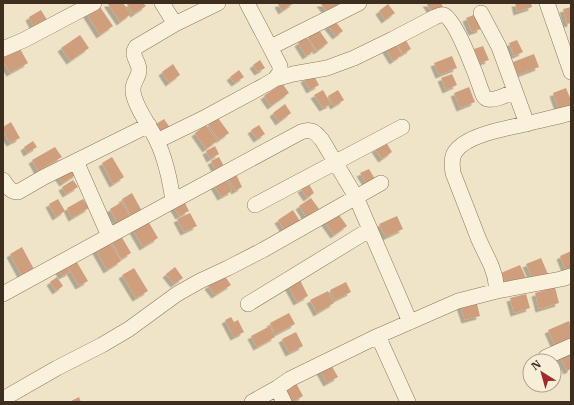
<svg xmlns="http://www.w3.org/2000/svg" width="574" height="405" viewBox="0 0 574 405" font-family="'IBM Plex Serif',serif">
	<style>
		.building { fill: #cf9f7d; filter: url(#shadow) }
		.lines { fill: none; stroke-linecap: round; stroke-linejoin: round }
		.minor-casing { stroke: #8d765c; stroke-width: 16 }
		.minor { stroke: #faf1dc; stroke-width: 15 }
	</style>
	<defs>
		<filter id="shadow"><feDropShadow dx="-3.5" dy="3.5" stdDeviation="0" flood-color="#0004"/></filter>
	</defs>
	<rect width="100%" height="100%" fill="#f0e4c8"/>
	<path class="building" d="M108,3H123L131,14L120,22L108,4Z
		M126,3H143L146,6L134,14Z
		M280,3H294L282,11L278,4Z
		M320,3H337L339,6L328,13Z
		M426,3H441L443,7L433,13Z
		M515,3H531L532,7L517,12Z
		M98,4L113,26L100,35L86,13Z
		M388,4L395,13L385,20L379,11Z
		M571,7V23L567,24L563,9Z
		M41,10L49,23L36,31L29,17Z
		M476,14L481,29L472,32L466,18Z
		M335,21L343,31L336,36L328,26Z
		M319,30L328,43L317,51L308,37Z
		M80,35L89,48L70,61L61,48Z
		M306,37L315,50L306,56L298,43Z
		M404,37L411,49L403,54L396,42Z
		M517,40L523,52L514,56L509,43Z
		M395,42L402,55L393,61L385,48Z
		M483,46L489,60L480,63L474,49Z
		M19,47L28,63L10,73L3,61V56Z
		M534,54L539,67L518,75L513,62Z
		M452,56L457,68L439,75L434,63Z
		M260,60L265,68L258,72L253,65Z
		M173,64L180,75L169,83L162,72Z
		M239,70L244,77L235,83L230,77Z
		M313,74L319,85L310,90L304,79Z
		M452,74L457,85L446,90L441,78Z
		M282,83L289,93L271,106L264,96Z
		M469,87L475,102L460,108L454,93Z
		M566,88L571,100V108L560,113L553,93Z
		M323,90L331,104L323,108L314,95Z
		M338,90L344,100L334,106L328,96Z
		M285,104L291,113L279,122L273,113Z
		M218,118L229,133L219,140L208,125Z
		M164,119L171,129L162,134L156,124Z
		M11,122L20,138L10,143L3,131V127Z
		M206,125L217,141L206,149L195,133Z
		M259,125L265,134L257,139L251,130Z
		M33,141L37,147L27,153L24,147Z
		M386,142L392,152L382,159L375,149Z
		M215,146L219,154L210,159L206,151Z
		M55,147L62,157L38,171L32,160Z
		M112,157L124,177L113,184L102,163Z
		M219,157L225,168L217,172L211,161Z
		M73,167L77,174L63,183L58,176Z
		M369,169L375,179L367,184L360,173Z
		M236,174L242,187L235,191L228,178Z
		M226,179L232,191L221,197L214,185Z
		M73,180L78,187L66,194L62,187Z
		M309,184L314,193L307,198L301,189Z
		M132,193L143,213L133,219L122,199Z
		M311,198L319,209L306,217L299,206Z
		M58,199L65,211L56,217L49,204Z
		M83,199L89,208L72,218L67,208Z
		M184,201L189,211L179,216L173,206Z
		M122,202L130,217L118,224L110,209Z
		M293,210L300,221L285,231L278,220Z
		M337,212L347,226L334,235L324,221Z
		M190,213L197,226L184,232L177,219Z
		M397,216L403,229L386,237L379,224Z
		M148,221L158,238L143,247L133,230Z
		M120,234L131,253L121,259L110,239Z
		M108,239L121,261L107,270L94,247Z
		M22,247L36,273L24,280L10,254Z
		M571,251V268L566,271L560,256Z
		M541,258L548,274L533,280L526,264Z
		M75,259L88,281L79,286L66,264Z
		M66,265L70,272L62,276L59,270Z
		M520,265L526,278L507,287L501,273Z
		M175,267L183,278L174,284L166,274Z
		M134,268L148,291L136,298L122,275Z
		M224,275L231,285L215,295L208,286Z
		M298,276L308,296L297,302L286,282Z
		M57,277L63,286L56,291L50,282Z
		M346,282L351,292L335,300L330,290Z
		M555,287L559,303L539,309L535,293Z
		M328,291L334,303L317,313L310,300Z
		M526,294L530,308L514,313L510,298Z
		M476,300L480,316L465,320L460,305Z
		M289,313L295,324L276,334L270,323Z
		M231,317L234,322L238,320L244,332L234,337L225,320Z
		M569,321L571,326V341L556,348L548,330Z
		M270,326L275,337L257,347L251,336Z
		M296,332L303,346L289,353L282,339Z
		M571,352V369L567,371L560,357Z
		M330,363L338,377L327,383L319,369Z
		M296,383L303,396L293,402H290L283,390Z
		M79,397L81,402H69Z"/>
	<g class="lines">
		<g class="minor-casing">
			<path id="minor" d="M162,3L175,24L136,47C130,56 139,61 139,70C139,78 132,82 133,91C134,106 151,127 157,141C166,160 170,180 173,201L301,132C312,128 315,132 322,140L356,197L410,322
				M547,3L571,72
				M481,13L499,47L527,124
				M175,24L218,3
				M271,47L359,3
				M3,49L24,40L94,3
				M275,79L293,74L327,68L354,58L393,39L435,17C438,16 441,14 444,15C457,21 478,80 483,95C484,97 485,99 488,99C495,101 508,94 515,91
				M157,141L202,119L265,85L275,79L280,72V66L247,3
				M76,161L109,236
				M3,180C7,186 10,192 18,192L44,177L149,125
				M255,205L402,127
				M497,291L495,277L491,265L479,240L453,173C452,166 451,158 455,152C466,135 507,128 526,124C541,120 556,117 571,113
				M3,294L173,201
				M248,304L369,230
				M378,336L408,402
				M546,357L571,346
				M277,388L284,402
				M3,399L57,368L102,345L129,329L177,294L200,281L228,268L263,250L381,183
				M252,402L277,388L290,379L378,336L458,301L497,291L561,279L571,276"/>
		</g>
		<use href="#minor" class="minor"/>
	</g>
	<rect width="574" height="405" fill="none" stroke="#3d2e20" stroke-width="8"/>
	<g transform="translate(542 373) rotate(323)"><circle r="19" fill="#f7eed8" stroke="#ada18e"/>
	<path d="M0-3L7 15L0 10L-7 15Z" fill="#9e2a2b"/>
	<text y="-6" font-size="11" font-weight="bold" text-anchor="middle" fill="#3d2e20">N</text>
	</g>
</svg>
